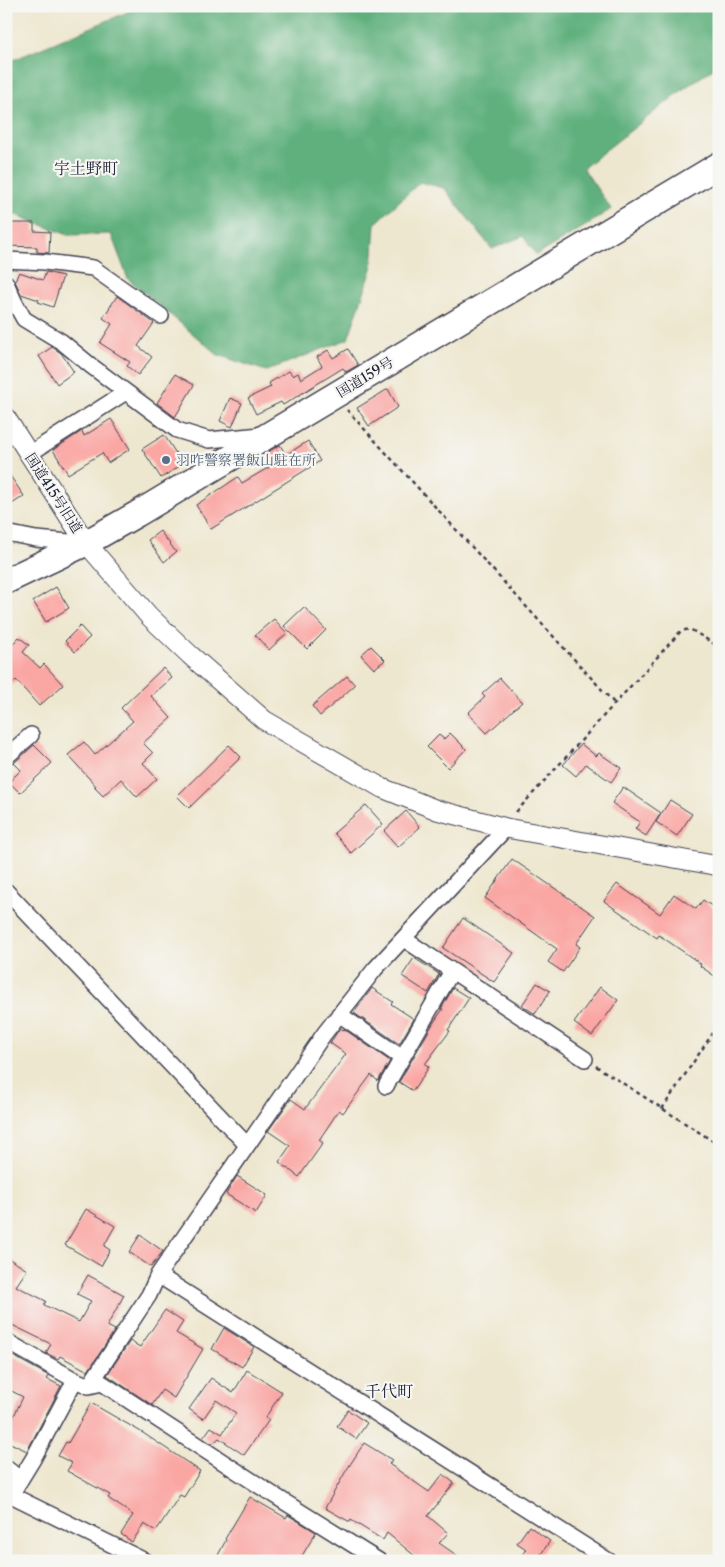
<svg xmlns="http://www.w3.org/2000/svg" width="725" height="1567" viewBox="0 0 725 1567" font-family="'Libre Caslon Text','Noto Serif JP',serif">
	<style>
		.forest { fill: #5eb07d; stroke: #40695c }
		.building { fill: #faa7a4 }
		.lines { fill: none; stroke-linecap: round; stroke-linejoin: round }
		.minor-casing { stroke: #414051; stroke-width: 18 }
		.tertiary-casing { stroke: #414051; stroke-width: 21 }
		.trunk-casing { stroke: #414051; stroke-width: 28 }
		.path { stroke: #414051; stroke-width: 2.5; stroke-dasharray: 4 4; stroke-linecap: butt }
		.minor { stroke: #fff; stroke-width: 15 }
		.tertiary { stroke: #fff; stroke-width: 19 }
		.trunk { stroke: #fff; stroke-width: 25 }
		.service-dot { fill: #5c6f8a; stroke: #f6f6f2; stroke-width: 2 }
		.labels { text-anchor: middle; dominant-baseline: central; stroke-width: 4.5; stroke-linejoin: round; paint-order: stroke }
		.street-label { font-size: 14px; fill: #22223b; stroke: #f6f6f2 }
		.service-label { font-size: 14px; fill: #4e5e75; stroke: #f6f6f2; text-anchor: start }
		.quarter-label { font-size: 16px; fill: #22223b; stroke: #f6f6f2 }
	</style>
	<rect width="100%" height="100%" fill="#f6f6f2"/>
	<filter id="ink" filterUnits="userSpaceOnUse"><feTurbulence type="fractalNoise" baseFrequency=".02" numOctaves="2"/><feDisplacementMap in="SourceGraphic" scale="10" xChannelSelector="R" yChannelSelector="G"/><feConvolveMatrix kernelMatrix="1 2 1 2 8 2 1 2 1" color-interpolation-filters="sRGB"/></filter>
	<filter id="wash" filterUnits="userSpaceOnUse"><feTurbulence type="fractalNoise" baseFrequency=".0096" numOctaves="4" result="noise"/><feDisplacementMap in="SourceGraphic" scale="20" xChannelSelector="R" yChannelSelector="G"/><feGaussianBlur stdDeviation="1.12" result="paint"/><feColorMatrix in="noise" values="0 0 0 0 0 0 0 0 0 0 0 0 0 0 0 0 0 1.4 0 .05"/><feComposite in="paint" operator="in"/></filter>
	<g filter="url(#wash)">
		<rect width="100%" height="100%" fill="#eee7cf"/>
		<path class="forest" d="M142,6H719V65L686,87L583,168L611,209L587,225L536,255L523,236L492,249L444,188L420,182L375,224L372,269L348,339L266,371L218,355L128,279L111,234L68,235L6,211V63Z"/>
		<g id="blocks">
			<path class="building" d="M6,223H34V231L50,232L49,253L37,252V247L6,246Z
				M19,272L43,280L46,272L63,276L53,307L38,302L39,300L21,294L15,281Z
				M117,296L154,323L138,346L152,357L138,375L127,366L130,362L100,343L112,324L103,318Z
				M52,347L61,353L74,372L57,384L39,356Z
				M348,349L358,365L346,372L343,368L283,405L281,402L256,414L248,398L271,387L269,383L289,371L293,376L298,373L301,379L322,366L317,357L328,350L333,358Z
				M175,374L194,385L175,417L157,403Z
				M388,389L398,407L369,426L357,408Z
				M230,398L242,403L232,427L220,421Z
				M111,419L130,449L108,463L102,453L68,474L53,450L82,431L84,436Z
				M164,435L183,464L161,478L142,449Z
				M308,441L320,461L211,529L196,505L238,477L242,483L273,465L266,453L280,445L286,455Z
				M6,470L24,496L6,508Z
				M160,531L176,552L164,562L148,540Z
				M56,587L69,608L46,622L33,601Z
				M304,607L326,630L307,649L284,626Z
				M274,619L287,633L269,650L255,635Z
				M80,626L90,637L75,652L65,641Z
				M19,637L29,645L23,652L40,668L44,664L63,685L39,706L16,680L6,690V651Z
				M371,646L385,660L374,669L361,655Z
				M163,668L172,678L151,696L171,718L143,743L153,753L143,763L157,779L137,797L121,779L103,796L94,787L96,786L68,755L84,742L95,755L133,721L121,708Z
				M347,676L355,685L320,716L312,706Z
				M500,678L522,702L487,733L468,713L485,697L482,694Z
				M450,733L466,749L448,768L427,747L439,735L444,739Z
				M581,744L596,756L599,753L621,768L611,782L586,764L576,776L563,765Z
				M34,745L52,763L20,793L9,782L21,770L14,763Z
				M229,745L241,757L189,808L177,796Z
				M623,787L661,813L646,836L635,829L640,822L612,803Z
				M670,800L692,814L677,836L656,822Z
				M366,805L383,824L351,853L334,833Z
				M406,811L420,827L398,847L384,831Z
				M512,859L595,916L576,944L580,947L563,972L548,962L557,949L485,898Z
				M617,884L660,914L674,894L696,909L703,900L719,911V979L700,966L701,964L659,935L657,938L604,901Z
				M463,918L514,953L494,982L443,948Z
				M414,958L439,974L428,993L402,976Z
				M537,983L550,991L535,1014L522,1005Z
				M600,987L618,1000L592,1036L574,1023Z
				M372,988L393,1002L391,1004L414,1019L399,1044L354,1013Z
				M453,988L469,998L448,1030L450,1031L425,1064L429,1067L413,1091L399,1082L434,1022L443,1009H441Z
				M340,1028L343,1030L344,1029L390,1061L378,1081L371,1075L343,1113L339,1110L319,1140L323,1143L299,1177L279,1162L290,1146L268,1131L291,1099L305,1109L346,1054L330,1043Z
				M237,1176L267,1195L256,1213L226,1194Z
				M86,1209L115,1226L104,1246L110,1250L101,1266L65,1245Z
				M140,1235L163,1251L151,1267L129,1252Z
				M6,1257L27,1270L16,1286L46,1301L44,1305L79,1322L91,1301L77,1294L88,1275L124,1295L107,1326L115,1330L88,1371L60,1356L58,1359L46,1353L51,1344L6,1322Z
				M165,1310L183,1322L176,1333L203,1349L174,1398L162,1390L152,1405L107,1375L130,1341L140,1347Z
				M224,1328L254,1347L242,1367L212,1349Z
				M13,1356L49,1376L47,1379L61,1386L27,1451L6,1441V1419L11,1422L23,1397L6,1388V1370Z
				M247,1370L282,1392L265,1418L269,1420L244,1455L219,1438L212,1444L203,1438L211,1427L222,1434L236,1413L216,1400L203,1419L189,1409L211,1378L233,1393Z
				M91,1403L143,1433L200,1471L184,1497L180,1495L156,1531L144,1524L132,1542L121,1534L133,1515L108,1498L110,1495L67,1471L72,1463L58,1456L66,1442L68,1443Z
				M348,1410L367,1423L356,1439L337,1426Z
				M364,1443L392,1460L389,1464L429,1492L443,1474L454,1483L428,1516L448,1533L439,1543L465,1561H421L387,1533L383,1540L351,1520L350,1522L325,1508L346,1471Z
				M250,1497L286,1518L288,1515L316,1532L299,1561H215L226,1540L225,1539Z
				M529,1526L550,1541L536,1561H518L526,1549L517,1543Z"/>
		</g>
	</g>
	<g filter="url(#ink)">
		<use href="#blocks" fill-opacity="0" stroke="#414051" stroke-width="1"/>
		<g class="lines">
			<g class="minor-casing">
				<path id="minor" d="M6,260L45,262L93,268L161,316
					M6,283L15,303L24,319L62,342L90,365L177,430L209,440L261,435
					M29,454L126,392
					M6,533L36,539L81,543
					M6,757L31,735
					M6,891L247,1145
					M404,939L585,1059
					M339,1014L402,1058
					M386,1086L452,971
					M158,1275L609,1561
					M6,1341L75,1380L89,1386L102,1383L272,1494L379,1561
					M75,1380L33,1459L11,1495L145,1561
					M89,1386L149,1295L158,1275L324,1034L375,969L506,828
					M6,1468L20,1479"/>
			</g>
			<g class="tertiary-casing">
				<path id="tertiary" d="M6,418L86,543L149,616L190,655L264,720L382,788L437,810L506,828L719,866"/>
			</g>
			<g class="trunk-casing">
				<path id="trunk" d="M6,581L86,543L137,514L719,165"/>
			</g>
			<path class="path" d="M347,410L615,704
				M516,812L681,631L690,629L719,647
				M596,1066L719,1145
				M662,1109L719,1024"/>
			<use href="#minor" class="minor"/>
			<use href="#tertiary" class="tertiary"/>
			<use href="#trunk" class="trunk"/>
		</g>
	</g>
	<circle class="service-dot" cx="166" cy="460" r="5"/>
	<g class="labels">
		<g class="street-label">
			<text transform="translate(365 377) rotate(-31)">国道159号</text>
			<text transform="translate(54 493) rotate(57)">国道415号旧道</text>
		</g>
		<g class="service-label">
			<text x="176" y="460">羽咋警察署飯山駐在所</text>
		</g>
		<g class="quarter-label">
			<text x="86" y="168">宇土野町</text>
			<text x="389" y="1391">千代町</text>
		</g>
	</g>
	<rect width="725" height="1567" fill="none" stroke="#f6f6f2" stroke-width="25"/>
</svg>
